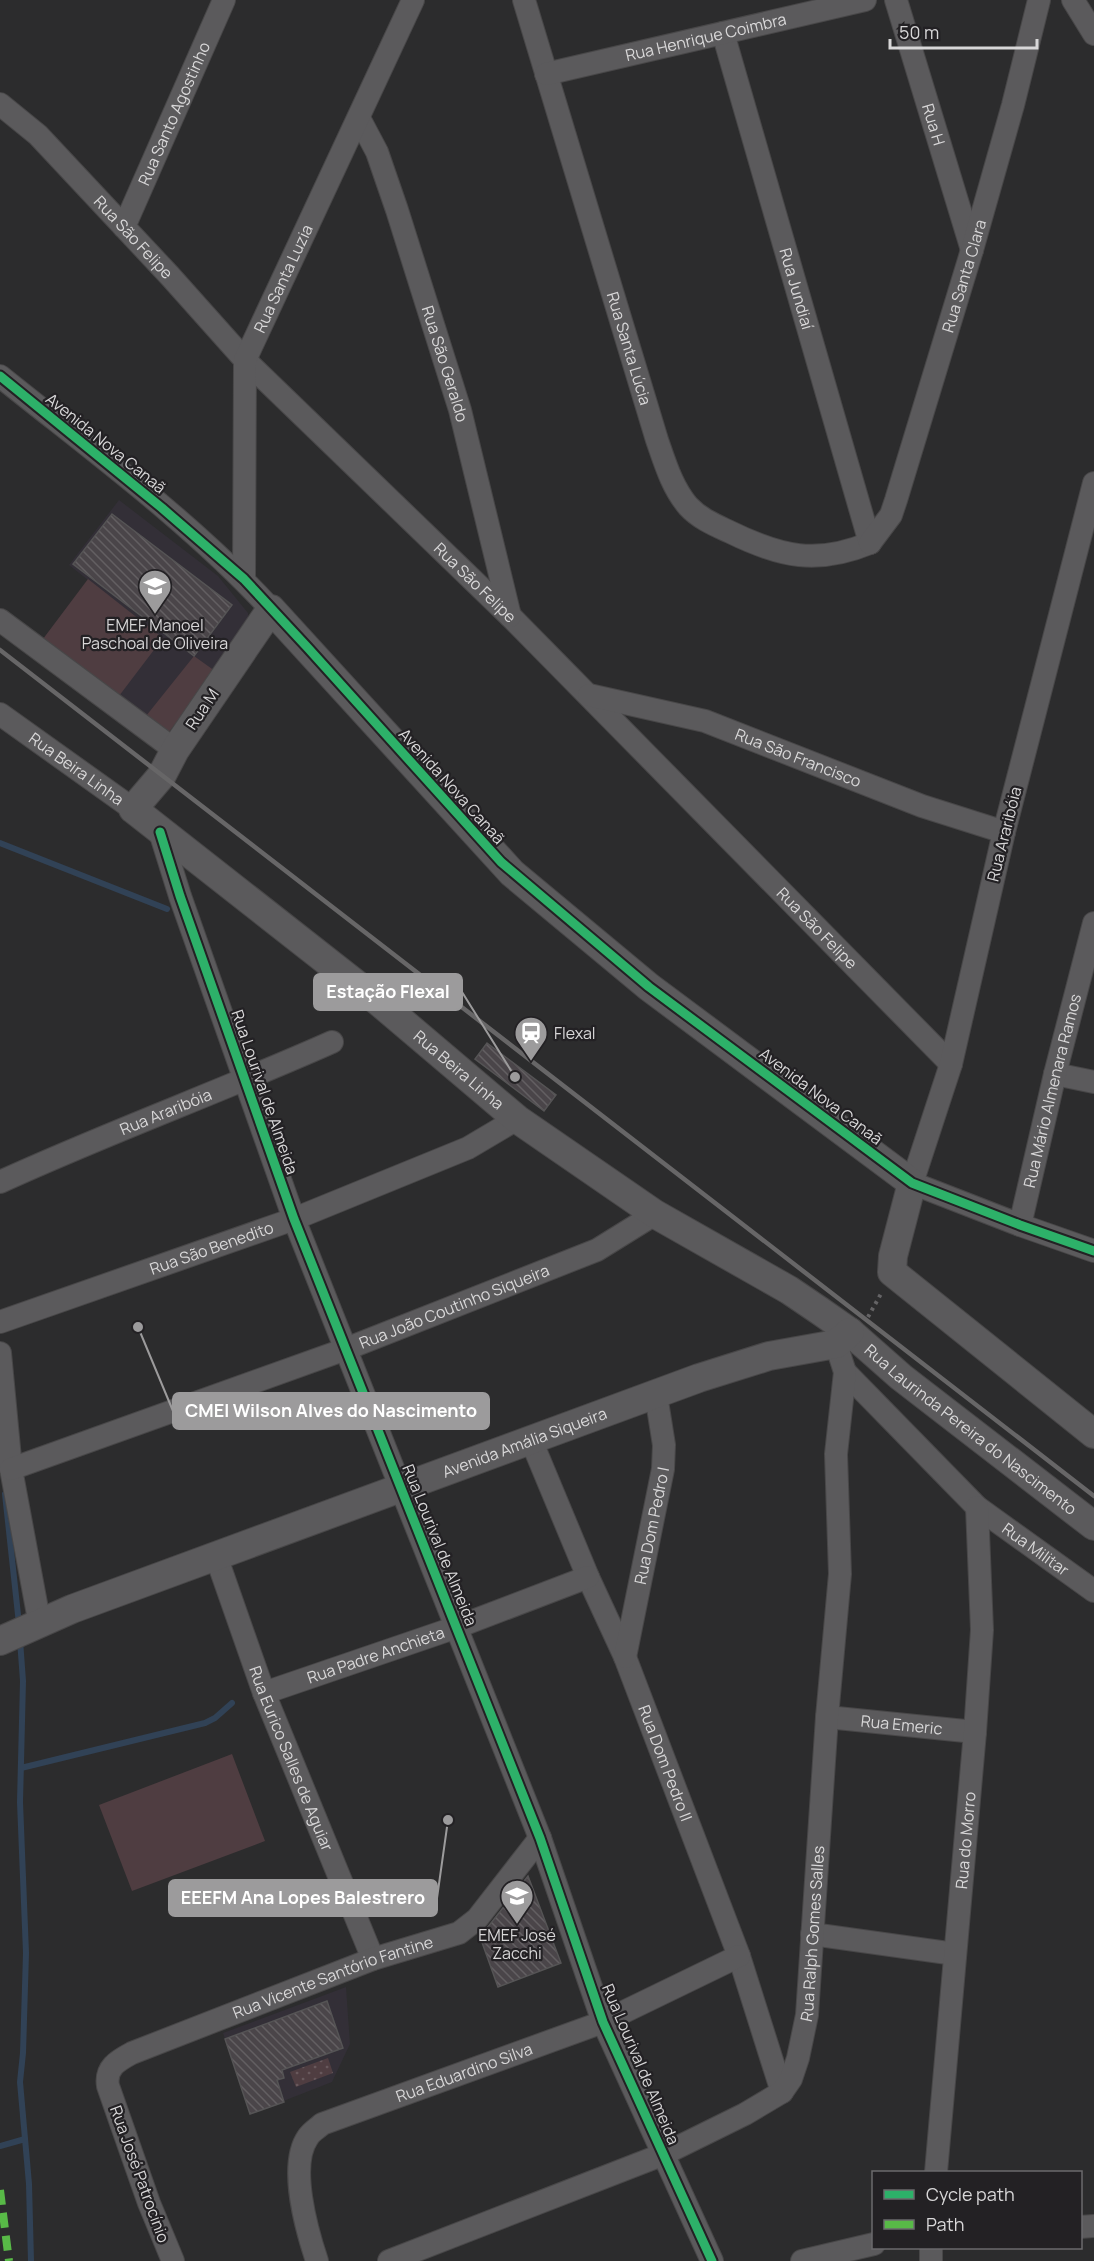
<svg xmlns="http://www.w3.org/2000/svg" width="1094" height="2261" viewBox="0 0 1094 2261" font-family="Manrope,sans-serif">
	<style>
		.built { fill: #332f37 }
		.green { fill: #4f3d41 }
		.park { fill: url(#park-dots) }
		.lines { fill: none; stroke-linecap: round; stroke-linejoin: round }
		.stream { stroke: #314256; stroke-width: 6 }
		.building { fill: url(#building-back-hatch); stroke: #555455; stroke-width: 1.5 }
		.minor-casing { stroke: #484748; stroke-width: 24 }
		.tertiary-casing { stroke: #484748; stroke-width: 30 }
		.path { stroke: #656466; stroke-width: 4; stroke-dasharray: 3 4.5; stroke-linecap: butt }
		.minor { stroke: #5b5a5c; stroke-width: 22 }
		.tertiary { stroke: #5b5a5c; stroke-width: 28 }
		.rail { stroke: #676667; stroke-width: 4.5 }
		.quiet { stroke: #58b947; stroke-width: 8; stroke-dasharray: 15 8; stroke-linecap: butt }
		.cycleway-casing { stroke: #232124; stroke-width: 13 }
		.cycleway { stroke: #2db169; stroke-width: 9 }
		.labels { text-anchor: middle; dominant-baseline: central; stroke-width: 4.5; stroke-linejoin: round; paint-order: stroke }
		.street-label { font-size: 16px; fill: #d8d7d8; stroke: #232124 }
		.poi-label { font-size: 16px; fill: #d8d7d8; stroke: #232124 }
		.leader { fill: none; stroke: #9c9b9c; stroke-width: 2 }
		.callout-dot { fill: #9c9b9c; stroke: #232124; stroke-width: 2 }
		.callout { fill: #9c9b9c; stroke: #9c9b9c; stroke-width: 2 }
		.callout-label { font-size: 18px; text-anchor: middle; font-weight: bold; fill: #fff }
	</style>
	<defs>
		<pattern id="park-dots" width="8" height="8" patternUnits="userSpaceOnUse" patternTransform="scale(1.5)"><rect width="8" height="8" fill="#4f3d41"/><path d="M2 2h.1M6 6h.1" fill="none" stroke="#68585c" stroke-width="1.8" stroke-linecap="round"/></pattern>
		<pattern id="building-back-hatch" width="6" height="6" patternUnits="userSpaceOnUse" patternTransform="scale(1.5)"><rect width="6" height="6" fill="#4a4549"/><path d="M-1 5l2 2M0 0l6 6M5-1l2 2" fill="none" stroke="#635f62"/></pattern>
	</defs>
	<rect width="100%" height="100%" fill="#2c2c2d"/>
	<path class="built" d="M119,500L218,576L248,613L249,622L169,732L43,639L88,580L69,565Z
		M346,1987L350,2044L332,2082L250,2114L223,2033Z"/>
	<path class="green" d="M88,579L163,638L119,696L43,639Z
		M194,656L215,671L169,732L146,716Z
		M232,1754L265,1841L132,1891L99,1805Z"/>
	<path class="park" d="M328,2058L333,2073L296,2087L290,2072Z"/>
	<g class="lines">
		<path class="stream" d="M0,843L167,909
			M5,1494L19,1624
			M20,1640L23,1681L20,1802L26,1953L23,2053L20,2082L29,2184L31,2261
			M21,1768L205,1723L215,1718L232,1703
			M0,2146L25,2139"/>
	</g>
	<path class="building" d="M112,514L232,605L194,656L73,564Z
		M487,1043L556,1095L544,1111L475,1059Z
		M528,1876L561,1963L498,1987L480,1937Z
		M327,2001L343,2048L282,2070L284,2078L277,2080L284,2102L250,2114L225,2039Z"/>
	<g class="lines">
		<g class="minor-casing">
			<g id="minor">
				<path id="s1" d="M524,0L657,440C665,463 672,487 688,506C700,519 715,525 730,532C781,557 817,565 870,543"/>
				<path id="s2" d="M896,0L972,250"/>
				<path d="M1073,0L1094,34"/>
				<path id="s3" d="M723,33L870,543"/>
				<path id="s4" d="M546,74L865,0"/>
				<path id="s5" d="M0,104L38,135L170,276L245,360L510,616L951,1064"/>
				<path id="s6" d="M359,118L377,152L397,210L460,410L510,616"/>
				<path id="s7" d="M124,227L224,0"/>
				<path d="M0,376C92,450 191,522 271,609"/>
				<path d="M1094,483L1004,832L951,1064L912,1183L1020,1225L1094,1251"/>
				<path id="s8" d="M870,543L891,515L896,500L972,250L1013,105L1039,0"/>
				<path id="s9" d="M244,579L245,360L413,0"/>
				<path d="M0,620L175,750"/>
				<path id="s10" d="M589,695L705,721L922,806L1004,832"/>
				<path id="s11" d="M0,714L133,809"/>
				<path d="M160,832L180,896L294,1219L540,1838L603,2022L712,2261"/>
				<path d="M1055,1074L1094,1082"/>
				<path id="s12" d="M0,1182C109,1132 222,1091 332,1042"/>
				<path id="s13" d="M1020,1225L1055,1074L1094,923"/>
				<path id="s14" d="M0,1322L294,1219L468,1148L517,1119"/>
				<path d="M0,1353L11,1469L40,1625"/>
				<path id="s15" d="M845,1372L977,1507L1094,1591"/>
				<path id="s16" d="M531,1440L588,1577L625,1657L739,1956L782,2092"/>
				<path id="s17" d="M11,1469L346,1349L597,1250L655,1214"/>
				<path id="s18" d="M216,1556L264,1693L373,1959"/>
				<path id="s19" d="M625,1657L663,1469L664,1445L656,1395"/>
				<path id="s20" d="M264,1693L457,1627L588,1577"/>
				<path id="s21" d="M827,1717L975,1732"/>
				<path d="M812,1934L955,1954"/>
				<path id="s22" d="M936,2172L975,1732L982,1630L977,1507"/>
				<path d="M1080,2227L1094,2226"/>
				<path d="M931,2248V2261"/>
				<path id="s23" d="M173,2261L149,2203L108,2086C105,2068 117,2061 132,2053L373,1959L459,1933L477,1919L540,1838"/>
				<path id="s24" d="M317,2261C307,2231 288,2165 308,2137C311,2132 318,2128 322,2124L603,2022L739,1956"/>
				<path id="s25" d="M389,2261L664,2154L745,2114L782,2092L791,2079L798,2058L807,2015L827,1717L840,1574L836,1454L845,1372L836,1344"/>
				<path d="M802,2261L874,2244"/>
			</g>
		</g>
		<g class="tertiary-casing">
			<g id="tertiary">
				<path id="s26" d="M1094,1434L892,1272L893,1256L912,1183L649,987L512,873L271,609L175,750L162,775L133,809L379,1002L517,1119L655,1214L789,1290L820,1311L850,1332L901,1377L1094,1526"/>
				<path id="s27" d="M0,1641L72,1609L699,1378L769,1356L836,1344L850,1332"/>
			</g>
		</g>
		<path class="path" d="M868,1317L882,1292"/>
		<use href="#minor" class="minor"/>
		<use href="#tertiary" class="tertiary"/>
		<path class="rail" d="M0,650L1094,1496"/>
		<path class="quiet" d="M0,2190L9,2261"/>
		<g class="cycleway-casing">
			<path id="cycleway" d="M0,376L162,508L244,579L308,648L501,862L649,987L912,1183L1020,1225L1094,1251
				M160,832L180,896L294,1219L540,1838L603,2022L712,2261"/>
		</g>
		<use href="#cycleway" class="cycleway"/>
	</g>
	<defs>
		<g id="school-pin" transform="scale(1.725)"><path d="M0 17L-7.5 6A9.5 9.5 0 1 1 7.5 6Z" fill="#9c9b9c" stroke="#232124"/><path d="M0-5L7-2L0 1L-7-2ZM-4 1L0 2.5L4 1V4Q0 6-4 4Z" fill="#fff"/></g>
		<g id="station-pin" transform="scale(1.725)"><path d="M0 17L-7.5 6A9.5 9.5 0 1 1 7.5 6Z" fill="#9c9b9c" stroke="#232124"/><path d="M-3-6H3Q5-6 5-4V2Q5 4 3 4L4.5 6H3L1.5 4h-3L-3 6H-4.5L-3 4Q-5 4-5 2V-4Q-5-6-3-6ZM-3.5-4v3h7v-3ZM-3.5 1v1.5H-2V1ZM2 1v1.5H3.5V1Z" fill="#fff"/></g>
	</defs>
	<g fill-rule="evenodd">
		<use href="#school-pin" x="155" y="586"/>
		<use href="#station-pin" x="531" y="1033"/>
		<use href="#school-pin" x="517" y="1896"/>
	</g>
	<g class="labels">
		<g class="street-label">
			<text stroke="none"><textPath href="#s4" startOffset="164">Rua Henrique Coimbra</textPath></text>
			<text stroke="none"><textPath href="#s7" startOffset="124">Rua Santo Agostinho</textPath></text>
			<text stroke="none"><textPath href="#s2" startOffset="130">Rua H</textPath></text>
			<text stroke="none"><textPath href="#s5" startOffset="189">Rua São Felipe</textPath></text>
			<text stroke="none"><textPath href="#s8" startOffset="285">Rua Santa Clara</textPath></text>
			<text stroke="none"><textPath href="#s9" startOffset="309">Rua Santa Luzia</textPath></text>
			<text stroke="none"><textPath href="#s3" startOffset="266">Rua Jundiaí</textPath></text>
			<text stroke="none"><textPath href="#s1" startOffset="364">Rua Santa Lúcia</textPath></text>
			<text stroke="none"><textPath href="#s6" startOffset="261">Rua São Geraldo</textPath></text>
			<text transform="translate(106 443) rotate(39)">Avenida Nova Canaã</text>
			<text stroke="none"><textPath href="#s5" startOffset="675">Rua São Felipe</textPath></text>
			<text transform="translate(202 709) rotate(-56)">Rua M</text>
			<text stroke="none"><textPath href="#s10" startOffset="219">Rua São Francisco</textPath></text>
			<text stroke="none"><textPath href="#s11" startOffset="94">Rua Beira Linha</textPath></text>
			<text transform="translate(452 786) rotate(48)">Avenida Nova Canaã</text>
			<text transform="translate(1004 834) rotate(-76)">Rua Araribóia</text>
			<text stroke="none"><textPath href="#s5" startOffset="1161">Rua São Felipe</textPath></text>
			<text stroke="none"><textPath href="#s26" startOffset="1875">Rua Beira Linha</textPath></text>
			<text stroke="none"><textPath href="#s13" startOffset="138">Rua Mário Almenara Ramos</textPath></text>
			<text transform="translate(265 1092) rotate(71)">Rua Lourival de Almeida</text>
			<text transform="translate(821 1096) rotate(37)">Avenida Nova Canaã</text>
			<text stroke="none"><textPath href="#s12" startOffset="180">Rua Araribóia</textPath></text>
			<text stroke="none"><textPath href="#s14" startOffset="224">Rua São Benedito</textPath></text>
			<text stroke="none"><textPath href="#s17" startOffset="472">Rua João Coutinho Siqueira</textPath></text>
			<text stroke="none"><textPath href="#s26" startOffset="2502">Rua Laurinda Pereira do Nascimento</textPath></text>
			<text stroke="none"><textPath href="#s27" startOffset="561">Avenida Amália Siqueira</textPath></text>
			<text stroke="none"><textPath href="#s19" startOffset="134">Rua Dom Pedro I</textPath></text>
			<text transform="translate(440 1545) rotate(68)">Rua Lourival de Almeida</text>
			<text stroke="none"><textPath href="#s15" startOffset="261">Rua Militar</textPath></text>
			<text stroke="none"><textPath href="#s20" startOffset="118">Rua Padre Anchieta</textPath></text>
			<text stroke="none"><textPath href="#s21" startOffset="75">Rua Emeric</textPath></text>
			<text stroke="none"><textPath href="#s18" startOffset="216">Rua Eurico Salles de Aguiar</textPath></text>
			<text stroke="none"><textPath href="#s16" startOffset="350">Rua Dom Pedro II</textPath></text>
			<text stroke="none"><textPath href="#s22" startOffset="333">Rua do Morro</textPath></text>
			<text stroke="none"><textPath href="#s25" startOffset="592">Rua Ralph Gomes Salles</textPath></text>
			<text stroke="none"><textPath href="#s23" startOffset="446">Rua Vicente Santório Fantine</textPath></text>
			<text transform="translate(641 2064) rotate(67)">Rua Lourival de Almeida</text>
			<text stroke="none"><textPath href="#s24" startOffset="298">Rua Eduardino Silva</textPath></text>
			<text transform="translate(140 2174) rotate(70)">Rua José Patrocínio</text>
		</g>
		<g class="poi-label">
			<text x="155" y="625">EMEF Manoel<tspan x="155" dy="18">Paschoal de Oliveira</tspan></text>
			<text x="554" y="1033" text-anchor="start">Flexal</text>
			<text x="517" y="1935">EMEF José<tspan x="517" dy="18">Zacchi</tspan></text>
		</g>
	</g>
	<path class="leader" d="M515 1077L462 992M138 1327L173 1411M448 1820L437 1898"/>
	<g class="callout-dot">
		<circle cx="515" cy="1077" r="6"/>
		<circle cx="138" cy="1327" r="6"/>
		<circle cx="448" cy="1820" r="6"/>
	</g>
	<g class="callout">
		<rect x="314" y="974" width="148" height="36" rx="6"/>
		<rect x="173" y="1393" width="316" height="36" rx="6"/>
		<rect x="169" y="1880" width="268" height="36" rx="6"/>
	</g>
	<g class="callout-label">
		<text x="388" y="998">Estação Flexal</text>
		<text x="331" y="1417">CMEI Wilson Alves do Nascimento</text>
		<text x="303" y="1904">EEEFM Ana Lopes Balestrero</text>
	</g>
	<rect x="872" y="2171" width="210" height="78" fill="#232124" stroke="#6b6a6c" stroke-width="1.5"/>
	<rect x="884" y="2190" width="30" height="9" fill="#2db169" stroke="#6b6a6c" stroke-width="1.5"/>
	<text x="926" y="2201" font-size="18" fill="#d8d7d8">Cycle path</text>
	<rect x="884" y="2220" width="30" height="9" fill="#58b947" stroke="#6b6a6c" stroke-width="1.5"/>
	<text x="926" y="2231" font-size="18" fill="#d8d7d8">Path</text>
	<path d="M890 39v9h147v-9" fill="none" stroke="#d8d7d8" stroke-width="3"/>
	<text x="899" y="39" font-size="18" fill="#d8d7d8" stroke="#232124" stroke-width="4.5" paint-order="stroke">50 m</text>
</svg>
